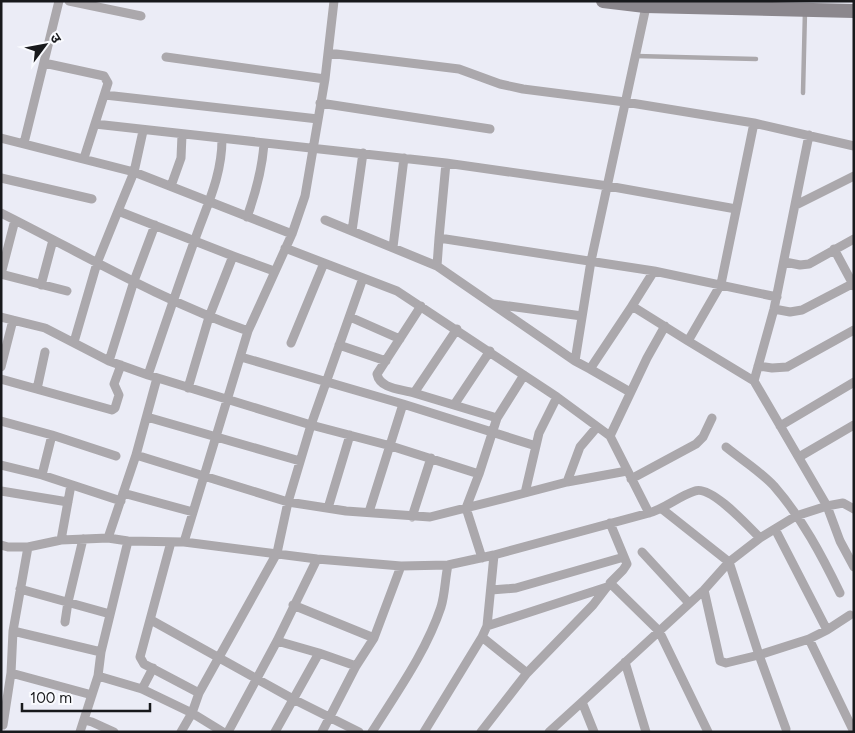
<svg xmlns="http://www.w3.org/2000/svg" width="855" height="733" viewBox="0 0 855 733" font-family="Figtree,'Noto Sans Devanagari',sans-serif">
	<style>
		.lines { fill: none; stroke-linecap: round; stroke-linejoin: round }
		.service { stroke: #aba8ac; stroke-width: 4.5 }
		.minor { stroke: #aba8ac; stroke-width: 9 }
		.secondary { stroke: #8b878d; stroke-width: 14 }
	</style>
	<rect width="100%" height="100%" fill="#ebecf6"/>
	<g class="lines">
		<path class="service" d="M636,56L756,59
			M803,93L805,11"/>
		<path class="minor" d="M69,1L141,16
			M328,53L459,69L500,84L523,89L625,102L754,123L854,146
			M166,57L325,79
			M44,63L104,76L108,83L84,158
			M105,95L318,119
			M320,103L490,129
			M754,123L721,284L688,341L754,381
			M95,124L446,163L608,186L736,209
			M143,131L134,172L118,211L233,256
			M809,135L774,309L754,381L827,506L840,541L854,567
			M1,138L134,172L292,234
			M24,143L59,1
			M1,178L92,199
			M171,186L181,158L182,135
			M796,205L854,176
			M1,213C83,254 162,301 248,331
			M247,217C256,192 262,170 264,144
			M15,220L1,274L67,291
			M325,220L437,266L575,361L591,261L647,2
			M352,231L363,153
			M439,238L446,163
			M393,247L404,158
			M285,248L397,291L557,397L610,436L649,513
			M834,249L854,286
			M785,262L800,265L809,264L854,239
			M437,266L439,238L654,271L777,297
			M654,271L632,306L688,341
			M41,285L53,240
			M494,304L582,316
			M421,306L377,374C380,389 401,389 414,393L457,329
			M774,309L790,312L802,310L854,283
			M1,317L45,328L109,361L148,375L311,425L391,446L479,474L466,508L482,558
			M350,317L400,339
			M74,342L97,263L118,211
			M291,343L324,263
			M339,345L386,361
			M241,357L403,404L536,446
			M109,361L134,281L155,225
			M575,361L590,369L632,306
			M758,366L772,368L787,367L854,330
			M1,367L13,320
			M590,369L630,392
			M148,375C163,331 178,286 194,242C206,207 222,177 222,139
			M1,379L112,410L115,408L119,395L114,384L121,365
			M188,388L209,317L233,256L274,271
			M37,389L45,352
			M414,393L497,418
			M454,405L490,351
			M147,417L300,461
			M1,421L52,435L116,456
			M780,426L854,382
			M610,436L647,358L665,326
			M726,447C742,460 760,471 774,486C802,518 822,556 840,593
			M136,455L288,502L346,511L430,517L525,493L539,433L557,397
			M799,457L854,425
			M1,465L42,475L121,501
			M479,474L497,418L524,375
			M42,475L52,435
			M631,479L696,444L703,437L712,418
			M567,482L580,447L597,427
			M1,491L68,502
			M123,493L193,512
			M525,493L567,482L627,471
			M328,508L350,435
			M662,509L729,562L759,655L809,639L827,630L775,529
			M369,512L403,404
			M412,517L431,458
			M610,523L627,564L623,570L610,583L659,631L708,732
			M108,538L136,455L157,378
			M61,540L71,485
			M171,542L140,657L144,664L199,693
			M184,542L248,331L292,234L305,196L325,79L334,1
			M1,545L8,547H28L61,540L108,538L128,541L184,542L317,559L401,566L448,565L494,555L649,513C666,508 679,496 695,491C711,485 748,526 760,538L796,516L827,506L843,503L854,509
			M642,552L689,603
			M20,589L110,614
			M491,590L516,588L624,557
			M704,590L720,661L726,663L759,655L786,729
			M293,605L374,638
			M151,620L293,699L359,732
			M65,622L68,602L83,539
			M487,626L607,587
			M827,630L850,615
			M13,631L101,652
			M482,637L527,673
			M809,639L854,732
			M277,641L319,653
			M625,662L646,732
			M11,673L92,695
			M98,676L142,689L192,713L223,732
			M142,689L153,668
			M84,720L92,722L114,732
			M3,725L11,673L13,631L28,547
			M80,732L98,676L101,652L128,541
			M181,732L192,713L199,693L277,553L288,502L311,425L363,278
			M228,732L277,641L317,559
			M275,732L319,653L356,666
			M322,732L356,666L374,638L401,566
			M372,732C397,692 426,652 441,607C445,594 445,579 448,565
			M424,732L482,637L487,626L494,555
			M481,732L527,673L593,605L606,588
			M549,732L582,702
			M594,732L582,702L704,590L729,562L760,538"/>
		<path class="secondary" d="M603,1L645,6L854,11"/>
	</g>
	<rect width="855" height="733" fill="none" stroke="#18191c" stroke-width="5"/>
	<g transform="translate(45 45) rotate(58)" stroke="#f9fafe" stroke-width="4" paint-order="stroke">
	<path d="M0-4L9 19L0 12L-9 19Z" fill="#18191c"/>
	<text y="-8" font-size="14" font-weight="bold" text-anchor="middle" fill="#18191c">उ</text>
	</g>
	<path d="M22 703v8h128v-8" fill="none" stroke="#18191c" stroke-width="2.5"/>
	<text x="30" y="703" font-size="15" fill="#18191c" stroke="#f9fafe" stroke-width="4" paint-order="stroke">100 m</text>
</svg>
